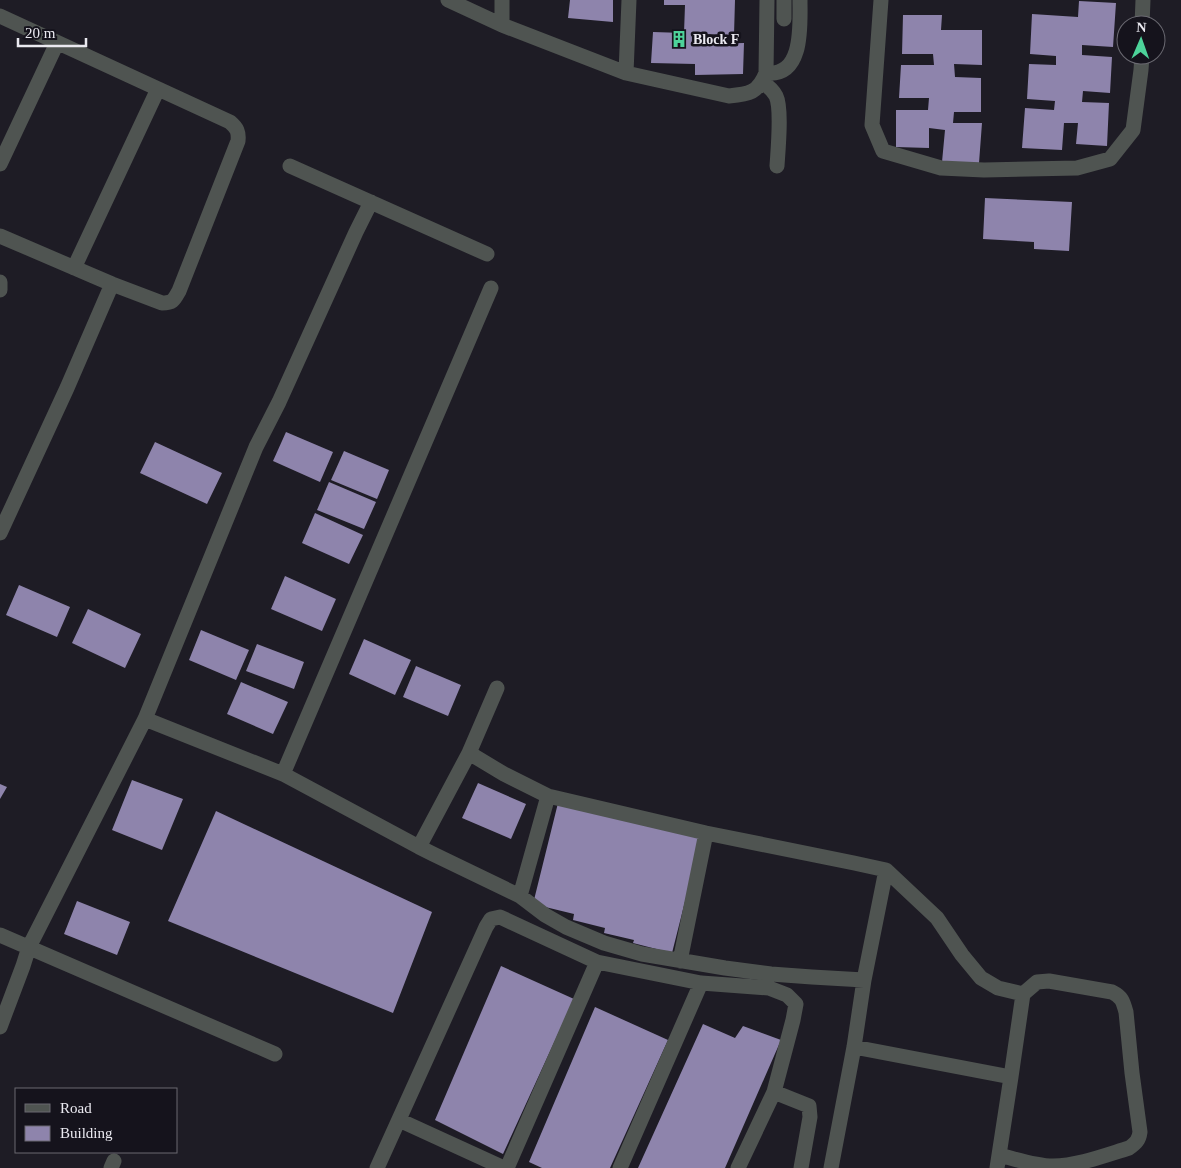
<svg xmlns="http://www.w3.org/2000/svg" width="1181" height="1168" viewBox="0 0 1181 1168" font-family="Georgia,serif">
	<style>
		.building { fill: #8e84ac }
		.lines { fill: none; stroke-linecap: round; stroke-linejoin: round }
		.minor { stroke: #4f5451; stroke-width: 15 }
		.labels { text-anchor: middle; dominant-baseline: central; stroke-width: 5; stroke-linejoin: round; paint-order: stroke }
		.poi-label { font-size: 14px; font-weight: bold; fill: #eae9f0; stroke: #15131c; text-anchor: start }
	</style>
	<rect width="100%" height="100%" fill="#1e1c25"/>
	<path class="building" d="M570,0H613V22L568,18Z
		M664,0H735L734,35L706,34L704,44L744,43L743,74L695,75V64L651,63L653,32L684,33L685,5H664Z
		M1079,1L1116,3L1113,47L1082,45V55L1112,57L1110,93L1083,91L1082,102L1109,103L1107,146L1076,144L1078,123H1064L1062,150L1022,148L1025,108L1054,110L1055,101L1027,99L1029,64L1056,65V56L1030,54L1032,14L1078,17Z
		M903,15H942L941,30H982V65L954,64L955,77L981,78V112H954L953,123H982L979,163L942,162L945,130L929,128V148L896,147V110H928L929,98H899L901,65H934L933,54H902Z
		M985,198L1072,202L1069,251L1034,249V242L983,239Z
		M286,432L333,452L320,482L273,461Z
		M155,442L222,473L207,504L140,473Z
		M344,451L389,470L377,499L331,480Z
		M329,482L376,502L364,529L317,510Z
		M315,513L363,535L349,564L302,543Z
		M285,576L336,599L322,631L271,609Z
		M19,585L70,607L57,637L6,615Z
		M88,609L141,634L125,668L72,643Z
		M201,630L249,650L236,680L189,660Z
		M364,639L411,660L395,695L349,674Z
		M257,644L304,662L294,689L246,671Z
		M416,666L461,685L448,716L403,697Z
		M241,682L288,702L273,734L227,714Z
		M132,780L183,799L162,850L112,830Z
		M478,783L526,804L511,839L462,818Z
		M0,784L7,787L0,799Z
		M558,803L701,838L672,953L633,943L634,940L604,933L605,928L573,920L574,914L533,904Z
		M216,811L432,912L393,1013L168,921Z
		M77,901L130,922L117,955L64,934Z
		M501,966L574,999L503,1154L435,1120Z
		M595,1007L668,1040L610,1168H542L529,1162Z
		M703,1024L735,1038L743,1026L781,1040L725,1168H638Z"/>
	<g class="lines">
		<path class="minor" d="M448,0L502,25L626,73L729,96C749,94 758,93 766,73L767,0
			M881,0L872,125L883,151L941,168L984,170L1077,168L1110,159L1133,130L1141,70L1142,55
			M0,16L230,122C237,128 239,132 238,141L179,291C174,300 173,303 162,303L112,284L0,236
			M784,19V0
			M502,25V0
			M1142,25L1143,0
			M626,73L629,0
			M766,73C804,77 800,25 800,0
			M762,82C768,86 773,90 776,96C782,108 778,150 777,166
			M0,164L57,43
			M290,166L487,254
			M74,268L158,89
			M0,282V290
			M0,533L67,388L112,284
			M145,719L283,774L419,847L469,753L497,688
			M469,753L504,774L548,796L706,833L854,863L886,870L937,918L962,955L981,978L998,988L1023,994L1011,1077L997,1168
			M283,774L491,288
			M419,847L433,854L520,896L545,915L566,927L604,943L642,954L725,968L771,974L812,977L864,980
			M520,896L548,796
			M0,935L275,1054
			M680,961L706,833
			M0,1027L23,966L29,947L145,719L256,447L279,402L356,232L371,202
			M854,1047L1011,1077
			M774,1092L809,1106L810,1117L801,1168
			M399,1120L504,1168
			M999,1155C1016,1159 1035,1166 1053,1166C1077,1166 1106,1155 1129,1148C1136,1143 1139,1140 1140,1132L1132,1073L1126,1012C1123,1001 1122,997 1112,992L1049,981L1037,982L1023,994
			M111,1168L114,1161
			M377,1168L486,927L491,919L500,917L597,962L701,983L769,988L787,995L796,1004L793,1020L774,1092L738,1168
			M507,1168L597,962
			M620,1168L701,983
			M831,1168L854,1047L864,980L886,870"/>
	</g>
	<defs>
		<g id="building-bare" transform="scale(1.35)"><path d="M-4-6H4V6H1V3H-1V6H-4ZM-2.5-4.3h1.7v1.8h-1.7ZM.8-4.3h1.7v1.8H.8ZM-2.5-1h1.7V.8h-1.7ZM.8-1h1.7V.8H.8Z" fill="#4dd39a" stroke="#15131c" stroke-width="2.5" paint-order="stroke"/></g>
	</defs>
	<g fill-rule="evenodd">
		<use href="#building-bare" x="679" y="39"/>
	</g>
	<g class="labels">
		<g class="poi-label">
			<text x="693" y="39">Block F</text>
		</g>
	</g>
	<rect x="15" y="1088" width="162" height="65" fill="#15131c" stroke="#6a6971"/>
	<rect x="25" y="1104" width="25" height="8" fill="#4f5451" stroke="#6a6971"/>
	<text x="60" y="1113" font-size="15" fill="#eae9f0">Road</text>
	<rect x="25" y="1126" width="25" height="15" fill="#8e84ac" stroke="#6a6971"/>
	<text x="60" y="1138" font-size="15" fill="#eae9f0">Building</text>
	<g transform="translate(1141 40) rotate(2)"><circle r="24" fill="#15131c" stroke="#6a6971"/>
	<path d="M0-4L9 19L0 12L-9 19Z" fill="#4dd39a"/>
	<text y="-8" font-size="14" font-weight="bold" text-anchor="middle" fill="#eae9f0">N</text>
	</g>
	<path d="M18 38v8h68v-8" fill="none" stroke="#eae9f0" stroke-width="2.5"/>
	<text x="25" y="38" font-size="15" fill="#eae9f0" stroke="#15131c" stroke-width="4" paint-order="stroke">20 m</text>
</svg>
